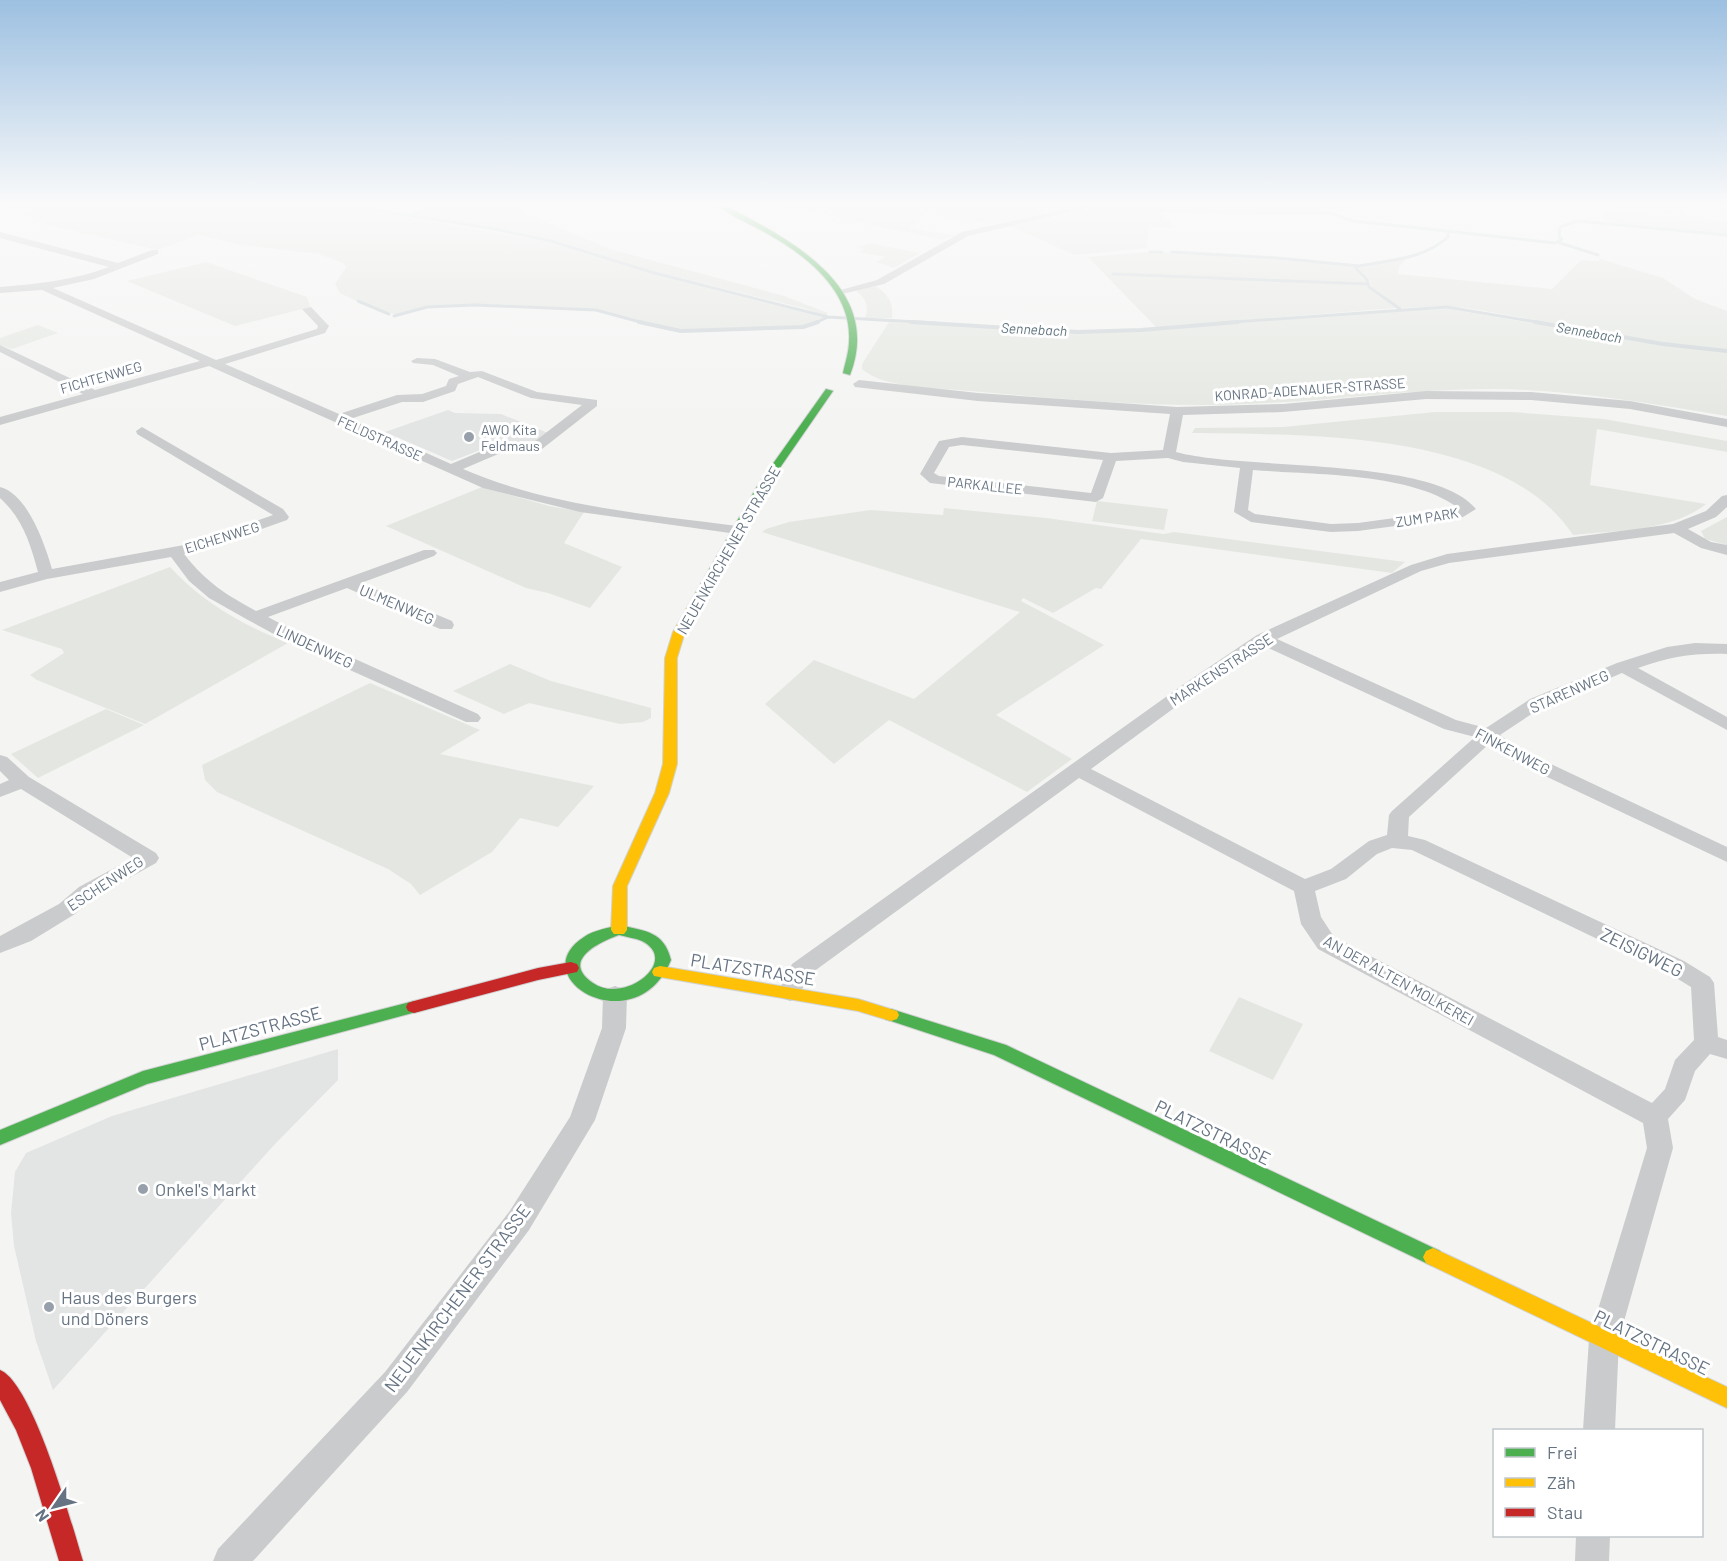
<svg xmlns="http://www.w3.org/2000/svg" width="1727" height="1561" viewBox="0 0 1727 1561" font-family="Barlow,sans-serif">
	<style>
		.built { fill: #e3e4e4 }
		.green { fill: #e4e7e1 }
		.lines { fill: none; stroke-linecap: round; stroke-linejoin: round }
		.stream-far1 { stroke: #ccd3d6; stroke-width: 3 }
		.stream { stroke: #ccd3d6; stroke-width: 4 }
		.fast-casing { stroke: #d1d2d2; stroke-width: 2 }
		.slow-casing { stroke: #d1d2d2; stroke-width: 2 }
		.jam-casing { stroke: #d1d2d2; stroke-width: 2 }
		.street { fill: #cacbcc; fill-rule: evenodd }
		.fast { fill: #4caf50; fill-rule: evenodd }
		.slow { fill: #ffc107; fill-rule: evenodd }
		.jam { fill: #c62828; fill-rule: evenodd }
		.poi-dot { fill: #97a0aa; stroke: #fff; stroke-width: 2 }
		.labels { text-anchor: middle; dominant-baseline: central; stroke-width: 6; stroke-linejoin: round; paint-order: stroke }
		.far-water-label { font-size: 14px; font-style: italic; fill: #60757f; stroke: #fff }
		.far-street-label { font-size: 14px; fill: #657382; stroke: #fff }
		.far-poi-label { font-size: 14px; fill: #657382; stroke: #fff; text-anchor: start }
		.street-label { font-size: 15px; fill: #657382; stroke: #fff }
		.near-street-label { font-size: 18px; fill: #657382; stroke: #fff }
		.near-poi-label { font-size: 18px; fill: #657382; stroke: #fff; text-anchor: start }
	</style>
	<rect width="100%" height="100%" fill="#f4f4f3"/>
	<path class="built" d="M448,410L455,413L501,414L548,433L538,440L529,443L501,442L452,461L385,432Z
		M338,1049V1080L275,1144L53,1390L36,1341L14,1246L11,1213L15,1172L26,1153L112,1116Z"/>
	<path class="green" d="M8,206H342L549,242L650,273L825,318L812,325L803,326L683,330L665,328L607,312L584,309L440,305L415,309L396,315L359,300L356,301L340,293L335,284L346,267L343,263L319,254L240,245L199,235L157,250L41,223Z
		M439,206H516L524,213L610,249L784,296L828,313L826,316L803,308L653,271L556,241L413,215Z
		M785,206H1078L993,224L926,214L909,228L953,235L943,240Z
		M1104,206L1125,207L1349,206L1339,213L1159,209L1174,227H1149L1147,248L1075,255L1010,226Z
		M1620,206H1682L1688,216L1644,213V208Z
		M1603,211L1727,222V234L1606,223Z
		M870,243L920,253L894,268L876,262L885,257L859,252L864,249L856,247Z
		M1147,252L1211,253L1357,266L1354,267L1365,281L1367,287L1396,308L1156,327L1088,257Z
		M1408,257L1399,267L1398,274L1552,289L1581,260L1598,261L1601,259L1663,278L1695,299L1727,311V350L1659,342L1468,308L1447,306L1400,308L1371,287L1369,280L1357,267Z
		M206,262L307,297L310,307L235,326L127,281Z
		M875,286C888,293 894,304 892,318H865C870,305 865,299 856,290Z
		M1449,309L1663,345L1727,352V416C1651,404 1575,390 1497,389C1413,388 1331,401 1248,404C1156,408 1063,399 971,391C941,388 884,389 862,369V364L889,322L1080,333L1141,331L1388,311Z
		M38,325L58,333L12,349L0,345V338Z
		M1435,412H1512L1604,419L1727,441V452L1597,429L1590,485L1706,504C1671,532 1616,530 1573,535C1504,430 1305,435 1192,433L1195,428L1283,427Z
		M482,487L549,506L584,512L564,543L622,567L590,608L548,593L526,588L386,526Z
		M1097,501L1168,509L1164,530L1092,521Z
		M944,508L1046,518L1164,534L1174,532L1405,562L1392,573L1141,539L1101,589L1096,588L1053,613L1023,598L1021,601L1104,645L996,715L1072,759L1027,792L889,720L834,764L765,704L814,660L914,699L1020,612L762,532L766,529L789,522L870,510L943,515Z
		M1727,517V545L1705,539L1701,531Z
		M170,567C203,603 243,625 288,643L145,724L37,680L30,675L64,653L62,649L2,630Z
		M510,664L551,681L651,708V718L643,722L620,724L529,703L504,714L453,691Z
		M370,683L480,730L440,754L594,786L558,827L520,818L492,852L420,895L411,884L388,869L217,792L205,780L202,765Z
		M106,709L144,725L38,778L11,754Z
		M1239,997L1303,1024L1273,1080L1209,1051Z"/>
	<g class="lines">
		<path class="stream-far1" d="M351,206L494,229L551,241L651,272L828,317L936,323
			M1123,206L1169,211L1330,213L1354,221L1555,243L1562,239L1559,236L1560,227L1577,221L1727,235
			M413,214L438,206
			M1557,242L1598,255
			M1150,252H1162
			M1172,252L1278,258L1359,266
			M1113,274L1368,284
			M358,301L389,314
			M1400,309L1369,287L1367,280L1355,267C1387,260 1423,260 1448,237V231
			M394,316L427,307L475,305L596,310L644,323
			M815,323L828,317
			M1220,323L1447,307L1543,323"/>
		<path class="stream" d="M639,322L681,331L803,327L818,322
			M911,322L1078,332L1141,330L1238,322
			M1535,322L1663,344L1727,351"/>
		<g class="fast-casing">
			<path id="fast" d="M718,206H726C789,239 884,287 850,375L843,373C845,363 849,352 849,341C852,291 806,255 766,233C751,224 732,217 718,206Z
				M826,389L833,391L768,485L707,594L705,596H697L695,594L758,485Z
				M619,925C645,931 664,931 671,960C636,1045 521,978 584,937C594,930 608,928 619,925ZM619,935C626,937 635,938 642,941C681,961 624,1005 593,983C560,961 599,942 619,935Z
				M414,1001L420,1003L422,1007L420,1011L147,1084L0,1145V1130L143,1071Z
				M891,1009L1006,1045L1440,1251L1443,1257L1440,1263L1433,1266L1426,1263L994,1055L885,1019L883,1015L885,1011Z"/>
		</g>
		<g class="slow-casing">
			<path id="slow" d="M701,591L707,594L685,632L677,658V764L669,793L627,886V930L624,934H614L611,930L613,886L655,793L663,764L665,658L673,632L695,594Z
				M660,966L858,999L897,1011L899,1015L897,1019L891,1021L858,1011L654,976L652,972L654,968Z
				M1433,1248L1727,1387V1408L1426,1263L1423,1257L1426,1251Z"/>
		</g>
		<g class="jam-casing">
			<path id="jam" d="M571,962L577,964L579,968L577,972L538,980L414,1013L408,1011L406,1007L408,1003L414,1001L538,968Z
				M0,1370C33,1383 72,1525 83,1561H59L31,1468L16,1430L0,1400Z"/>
		</g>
		<path class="street" d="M1080,206H1096L968,236L884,284L842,294L837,291L877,280L962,232Z
			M0,232L118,263L152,250H158V254L94,279L53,288L216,360L317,329L318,326L302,309L311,307L329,326L325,333L225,364L339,414L397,395L422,394L446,386L449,379L459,376L433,365L413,363L411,361L417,358L435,359L470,372L482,371L537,392L597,400V406L542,449L503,452L463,469C548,506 645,514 737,526L744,530L737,534L580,512L483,488L209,366L0,425V417L83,394L0,352V345L95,390L200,361L42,290L0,293V287C38,284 74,280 109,267L0,238ZM478,377L531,398L582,405L534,442L496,445L451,464L350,419L402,402H423L455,391L458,384Z
			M859,380L978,393L1177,407L1283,404L1426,391L1531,392L1630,401L1727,419V427L1630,409L1531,400L1426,399L1283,412L1183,415L1176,452C1244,471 1434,456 1476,509L1463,517L1358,531L1331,532L1251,522L1234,512L1240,468L1183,462L1168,458L1116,461L1103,498L1096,502L930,483L920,474L939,441L962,437L1111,453L1163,450L1170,414L978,401L855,387L853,384ZM962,445L1103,460L1091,493L939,476L934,473L949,447ZM1253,470C1313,475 1412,472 1460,509L1358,523L1331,524L1255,514L1248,510Z
			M142,427L283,509L289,517L287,520L203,550L184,554C206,582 225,594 256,611L424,550H434L437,553L434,556L361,583L452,621L454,625L452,629H440L347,588L268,617L306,637L478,714L481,718L478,722H466L294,645L248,620L209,598L189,581L171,557L47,579L0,592V582L38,572C30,543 23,519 0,498V487C28,494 45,545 52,569L195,543L273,515L137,434L136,431Z
			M1727,495V507L1716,517L1688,529L1711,542L1727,545V555L1701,548L1674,533L1449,563L1421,571L1277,639L1456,720L1486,728L1530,699L1617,663L1667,647L1695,643L1727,644V654C1692,653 1670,657 1638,668L1727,717V730L1622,673L1542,707L1500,735L1517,748L1727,847V862L1503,756L1489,744L1409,817L1408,836L1425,840L1684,961L1710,977L1714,983L1718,1037L1727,1040V1059L1710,1054L1695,1071L1685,1100L1668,1119L1673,1148L1619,1339L1615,1430H1583L1589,1339L1647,1148L1643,1123L1318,949L1301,924L1294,891L1079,778L809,975L798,998L790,1001L782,998L778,992L792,964L1184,684L1257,635L1411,565L1447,554L1673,524L1706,511L1722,496ZM1264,646L1444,729L1475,737L1392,811L1389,815L1387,835L1369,841L1331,869L1305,879L1091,769L1196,692ZM1392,848L1412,850L1668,973L1691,987L1694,1040L1675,1060L1665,1089L1652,1103L1334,937L1321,917L1315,891L1346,879L1377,854Z
			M0,755L7,757L29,777L156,853L159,858L156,863L95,897L75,914L31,941L0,953V936L59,904L79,887L133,858L21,789L0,797V784L9,780L0,771Z
			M615,986L623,989L627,995L626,1028L595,1120L529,1230L407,1392L253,1561H213L218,1549L385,1372L509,1212L570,1117L602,1028L603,995L607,989Z
			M1576,1536H1610L1609,1561H1575Z"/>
		<use href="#fast" class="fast"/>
		<use href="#slow" class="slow"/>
		<use href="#jam" class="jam"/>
	</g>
	<linearGradient id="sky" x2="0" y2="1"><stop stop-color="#9dc0e1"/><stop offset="0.48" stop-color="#fafafa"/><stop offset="1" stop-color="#fafafa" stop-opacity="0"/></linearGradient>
	<rect width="1727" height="425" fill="url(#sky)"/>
	<g class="poi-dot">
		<circle cx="469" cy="437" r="6"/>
		<circle cx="143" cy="1189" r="6"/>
		<circle cx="49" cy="1307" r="6"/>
	</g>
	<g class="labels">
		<g class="far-water-label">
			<text transform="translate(1034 329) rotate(3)">Sennebach</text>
			<text transform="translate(1589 332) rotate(10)">Sennebach</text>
		</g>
		<g class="far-street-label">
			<text transform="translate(101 377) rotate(-16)">FICHTENWEG</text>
			<text transform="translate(1310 389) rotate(-4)">KONRAD-ADENAUER-STRASSE</text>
			<text transform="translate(380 438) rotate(24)">FELDSTRASSE</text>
			<text transform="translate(985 485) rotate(6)">PARKALLEE</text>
			<text transform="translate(1427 517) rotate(-9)">ZUM PARK</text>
			<text transform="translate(222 537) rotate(-17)">EICHENWEG</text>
		</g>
		<g class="far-poi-label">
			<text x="481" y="429">AWO Kita<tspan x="481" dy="16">Feldmaus</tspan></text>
		</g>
		<g class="street-label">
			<text transform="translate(728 550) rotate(-60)">NEUENKIRCHENER STRASSE</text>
			<text transform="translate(397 604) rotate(23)">ULMENWEG</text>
			<text transform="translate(315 646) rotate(25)">LINDENWEG</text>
			<text transform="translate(1221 669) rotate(-33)">MARKENSTRASSE</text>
			<text transform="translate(1569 691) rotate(-24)">STARENWEG</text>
			<text transform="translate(1513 751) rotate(28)">FINKENWEG</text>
			<text transform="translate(105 883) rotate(-33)">ESCHENWEG</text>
			<text transform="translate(1399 980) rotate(29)">AN DER ALTEN MOLKEREI</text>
		</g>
		<g class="near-street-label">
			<text transform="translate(1642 952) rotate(26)">ZEISIGWEG</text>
			<text transform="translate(753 969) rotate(9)">PLATZSTRASSE</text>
			<text transform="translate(260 1028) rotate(-15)">PLATZSTRASSE</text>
			<text transform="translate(1213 1132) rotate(26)">PLATZSTRASSE</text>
			<text transform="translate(457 1298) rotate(-53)">NEUENKIRCHENER STRASSE</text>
			<text transform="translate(1652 1342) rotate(26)">PLATZSTRASSE</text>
		</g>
		<g class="near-poi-label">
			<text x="155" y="1189">Onkel's Markt</text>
			<text x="61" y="1297">Haus des Burgers<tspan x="61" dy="21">und Döners</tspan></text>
		</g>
	</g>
	<rect x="1493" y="1429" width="210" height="108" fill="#ffffff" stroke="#c1c7cd" stroke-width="1.5"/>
	<rect x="1505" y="1448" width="30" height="9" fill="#4caf50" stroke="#c1c7cd" stroke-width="1.5"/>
	<text x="1547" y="1459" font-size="18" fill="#657382">Frei</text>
	<rect x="1505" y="1478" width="30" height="9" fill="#ffc107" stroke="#c1c7cd" stroke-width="1.5"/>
	<text x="1547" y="1489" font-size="18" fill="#657382">Zäh</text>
	<rect x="1505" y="1508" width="30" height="9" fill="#c62828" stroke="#c1c7cd" stroke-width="1.5"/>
	<text x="1547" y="1519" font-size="18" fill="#657382">Stau</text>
	<g transform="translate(54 1507) rotate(235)" stroke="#ffffff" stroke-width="4.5" paint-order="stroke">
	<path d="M0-4.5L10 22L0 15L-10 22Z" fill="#657382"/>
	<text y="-9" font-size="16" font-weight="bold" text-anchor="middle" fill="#657382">N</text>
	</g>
</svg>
